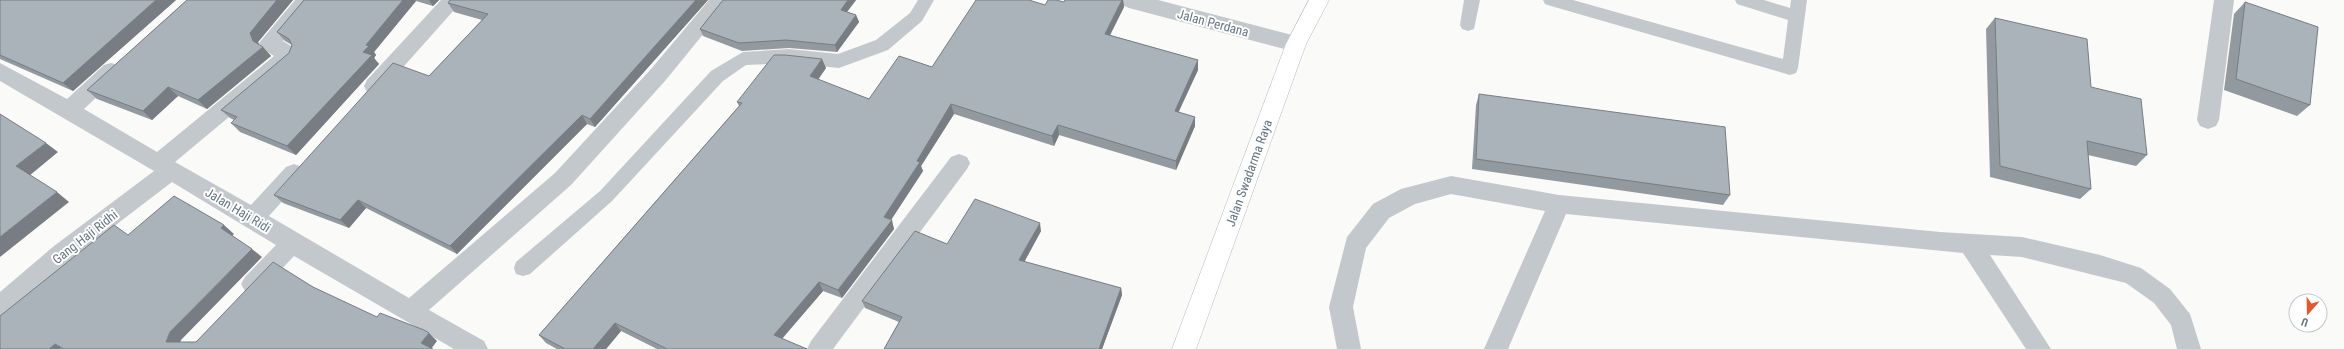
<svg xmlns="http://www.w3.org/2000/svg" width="2344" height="349" viewBox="0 0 2344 349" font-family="'Roboto Condensed',sans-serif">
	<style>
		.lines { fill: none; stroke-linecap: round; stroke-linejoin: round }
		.secondary-casing { stroke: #b3babf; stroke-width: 1 }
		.lane { fill: #c3c8cc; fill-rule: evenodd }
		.street { fill: #c3c8cc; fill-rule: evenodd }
		.secondary { fill: #fff; fill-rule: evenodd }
		.wall { fill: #929a9f }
		.shaded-wall { fill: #777d82 }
		.building { fill: #aab3b9; stroke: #777d82 }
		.labels { text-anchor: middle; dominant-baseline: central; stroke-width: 4; stroke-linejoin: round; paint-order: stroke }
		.street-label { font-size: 13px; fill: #657683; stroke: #fff }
	</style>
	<rect width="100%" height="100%" fill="#fafaf8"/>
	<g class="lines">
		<g class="secondary-casing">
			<path id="secondary" d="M1309,0H1329L1306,44L1196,349H1172L1286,44Z"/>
		</g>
		<path class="lane" d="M918,0H934L922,21L888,50L839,68L789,63L746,65L723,81L612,201L530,274L523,276L516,274L514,268L516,262L600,191L711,71L743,52L789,49L838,54L876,40L910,13Z
			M1464,0H1480L1474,29L1468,31L1462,29L1460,25Z
			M1543,0H1573L1783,59L1788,20L1737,4L1735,0H1764L1790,8L1791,0H1807L1798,68L1796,73L1790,75L1551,6L1545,4Z"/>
		<path class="street" d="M295,0H317L283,41L296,49L299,55L296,61L175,162L251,205L286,167L294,164L302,167L305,173L302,179L269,216L409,298L555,173L651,69L709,0H731L665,81L571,185L429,310L484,341L488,349H454L294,256L261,291L253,294L245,291L241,284L245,277L276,245L172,182L70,260L8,313L0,316V292L54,246L154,171L0,81V63L67,99L104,65L111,63L118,65L121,71L118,77L84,109L157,152L274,56L262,49L259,43Z
			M441,0H463L381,92L374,94L367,92L364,86L367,80Z
			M1119,0H1158L1296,36L1303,38L1306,44L1303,50L1296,52L1129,8L1122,5Z
			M2214,0H2234L2219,120L2216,126L2208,129L2200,126L2197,120Z
			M959,154L967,157L970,163L967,169L833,349H807L811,341L951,157Z
			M1451,176L1559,195L1940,232L2022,237L2100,255L2141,268L2170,289L2190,314L2201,349H2177L2171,325L2154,303L2126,283L2022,257L1990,255L2051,349H2026L1963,253L1566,214L1508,349H1484L1545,211L1451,194L1415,204L1389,218L1366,248L1353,307L1361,349H1337L1329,307L1347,237L1373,204L1401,189Z"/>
		<use href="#secondary" class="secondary"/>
	</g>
	<path class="wall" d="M0,0H176L73,91L0,59Z
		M187,0H293L258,42L259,45L271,56L207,109L178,96L152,120L97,99L87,90Z
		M304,0H439L433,6L416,1L374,52L376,55L374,58L379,64L296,155L240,132L231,123L234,120L230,118L221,110L289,53L292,45L285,41L277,32Z
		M450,0H708L595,127L587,124L457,254L366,208L349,228L283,203L274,195L429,76L482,20L454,12L448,3Z
		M723,0H856L847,12L856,15L859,22L837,52L789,48L742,51L703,36L700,29Z
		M1065,0H1123L1124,7L1110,35L1198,60V70L1178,112L1195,126L1176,170L1059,135L1054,146L954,114L921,166L923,171L891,220L894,229L842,298L823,291L782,339L807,349H657L621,331L606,349H557L546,343L539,335L739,106L737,102L826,68L818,80L869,99L932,67L1045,5L1064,2Z
		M2245,2L2310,105L2297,116L2224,90L2234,14Z
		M1995,18L2091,87L2147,155L2136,166L2088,155L2091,189L2080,199L1990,177L1986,29Z
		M1479,94L1730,195L1723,205L1472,169L1476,105Z
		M1041,231L1024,262L1121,288L1122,295L1102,349H884L899,322L865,308L862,301L947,244Z"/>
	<path class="shaded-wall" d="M156,0H176L73,91L63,83Z
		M277,0H293L258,42L261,49L263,47L271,56L207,109L198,100L253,41L250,33Z
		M403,0H415L416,1L374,52L376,55L374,58L379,64L296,155L287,146L363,52L366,45Z
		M429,0H439L433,6Z
		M696,0H708L595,127L590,119Z
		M848,0H856L843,17L841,10Z
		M1122,0H1123L1124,7L1106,43L1105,34Z
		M856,15L859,22L837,52L835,45Z
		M822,59L826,68L813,86L810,76Z
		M1198,60V70L1175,120V111Z
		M168,87L178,96L152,120L143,111Z
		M951,104L954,114L921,166L923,171L887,226L884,217L917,161Z
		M582,115L587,124L457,254L450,246Z
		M1195,117V126L1176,170V161Z
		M1058,125L1059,135L1054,146L1052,136Z
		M46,143L58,152L29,176L16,166Z
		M57,192L69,202L0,257V237Z
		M358,200L366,208L349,228L340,220Z
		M892,220L894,229L842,298L838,290Z
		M1040,223L1041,231L1021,268L1019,260Z
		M224,225L234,234L231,237L221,228Z
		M252,249L262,257L181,340L178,349L166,342L170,332Z
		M819,282L823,291L778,343L774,335Z
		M1121,288L1122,295L1102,349H1099Z
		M615,323L621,331L606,349H593Z
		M429,333L437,341L431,349L421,343Z
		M55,344L63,349H49Z"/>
	<path class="building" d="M0,0H156L63,83L0,55Z
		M187,0H277L250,33L253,41L263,47L198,100L168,87L143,111L87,90Z
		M304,0H403L366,45L369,46L363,52L372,55L287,146L231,123L237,117L221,110L289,53L292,45L289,39L277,32Z
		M450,0H696L590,119L582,115L450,246L358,200L340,220L274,195L393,63L429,76L488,14L448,3Z
		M723,0H848L841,10L856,15L835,45L786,40L739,43L700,29Z
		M976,0H1029L1045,5L1048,0H1056L1064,2L1065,0H1122L1105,34L1198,60L1175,111L1195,117L1176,161L1058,125L1052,136L951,104L917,161L920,162L884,217L892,220L838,290L819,282L774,335L807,349H667L615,323L593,349H565L539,335L742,103L737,102L774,55H785L822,59L810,76L869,99L899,56L932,67Z
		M2245,2L2318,27L2310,105L2236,79Z
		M1995,18L2087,39L2091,87L2141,99L2147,155L2087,141L2091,189L2000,166Z
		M1479,94L1725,127L1730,195L1476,159Z
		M0,114L46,143L16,166L57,192L0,237Z
		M174,196L224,225L221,228L252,249L170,332L166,342H196L273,262L313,287L377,317L380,313L424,330L429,333L421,343L433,349H64L55,344L49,349H0V316L114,225L128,235Z
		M975,199L1040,223L1019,260L1121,288L1099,349H884L902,317L862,301L915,231L947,244Z"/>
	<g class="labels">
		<g class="street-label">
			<text transform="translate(1213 23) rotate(15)">Jalan Perdana</text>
			<text transform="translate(1249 173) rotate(-70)">Jalan Swadarma Raya</text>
			<text transform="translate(238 210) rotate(31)">Jalan Haji Ridi</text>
			<text transform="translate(85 237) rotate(-38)">Gang Haji Ridhi</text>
		</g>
	</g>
	<g transform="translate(2308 313) rotate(200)"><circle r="19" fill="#ffffff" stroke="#c1c8cd"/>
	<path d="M0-3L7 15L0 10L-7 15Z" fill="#e4572e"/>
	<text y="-6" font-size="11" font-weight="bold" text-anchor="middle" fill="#657683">U</text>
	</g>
</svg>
